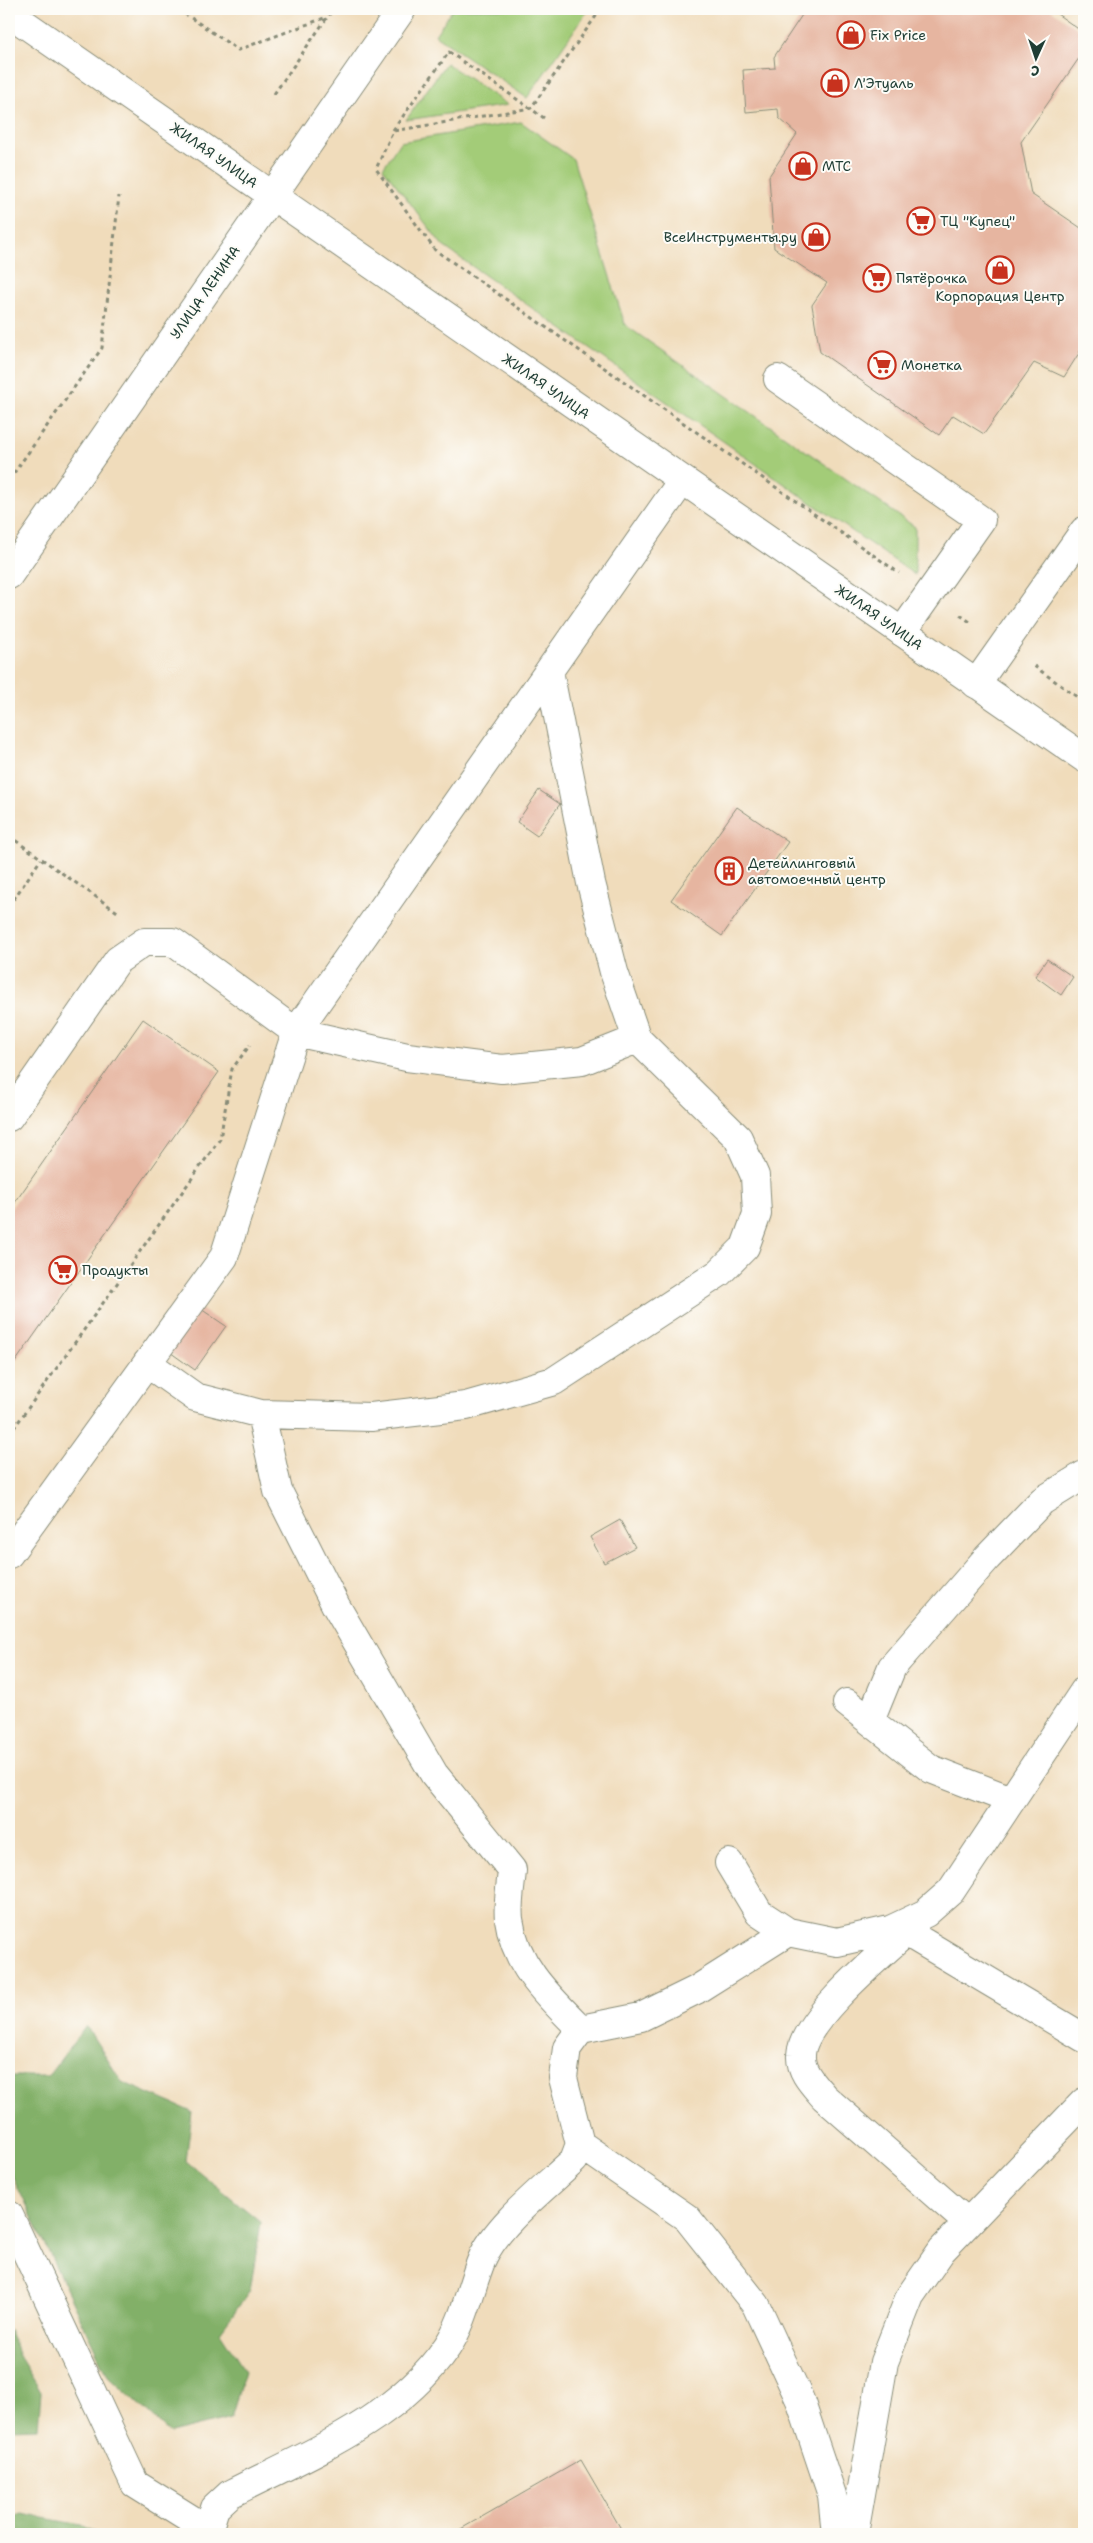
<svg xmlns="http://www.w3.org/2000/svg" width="1093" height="2543" viewBox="0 0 1093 2543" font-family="'Shantell Sans',sans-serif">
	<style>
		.green { fill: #a3cc78; stroke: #618456 }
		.forest { fill: #82b068; stroke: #50764e }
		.building { fill: #e6b5a0 }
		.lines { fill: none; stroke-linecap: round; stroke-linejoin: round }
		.minor-casing { stroke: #888c78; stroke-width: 30 }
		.major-casing { stroke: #888c78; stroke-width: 30 }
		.path { stroke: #888c78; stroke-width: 3; stroke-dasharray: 4 4; stroke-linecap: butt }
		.minor { stroke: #fff; stroke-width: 28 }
		.major { stroke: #fff; stroke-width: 28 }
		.labels { text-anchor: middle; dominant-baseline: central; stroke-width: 4; stroke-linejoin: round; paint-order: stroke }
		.poi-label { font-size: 14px; fill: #1f3d34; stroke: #fdfcf7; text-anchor: start }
		.street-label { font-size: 14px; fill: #1f3d34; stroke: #fdfcf7 }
	</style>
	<rect width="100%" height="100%" fill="#fdfcf7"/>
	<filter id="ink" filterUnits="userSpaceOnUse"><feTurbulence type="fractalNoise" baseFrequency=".02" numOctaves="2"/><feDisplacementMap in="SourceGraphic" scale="10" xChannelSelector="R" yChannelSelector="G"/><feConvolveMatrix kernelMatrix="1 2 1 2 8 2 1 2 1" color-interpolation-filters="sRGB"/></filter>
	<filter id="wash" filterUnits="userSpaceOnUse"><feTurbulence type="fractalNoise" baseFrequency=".0096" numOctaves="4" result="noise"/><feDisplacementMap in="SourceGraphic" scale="20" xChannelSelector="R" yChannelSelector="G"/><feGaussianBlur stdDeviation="1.12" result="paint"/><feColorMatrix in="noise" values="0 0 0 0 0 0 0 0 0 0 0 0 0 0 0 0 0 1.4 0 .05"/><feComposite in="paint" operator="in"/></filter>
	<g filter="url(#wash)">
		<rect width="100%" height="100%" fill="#f0dcbb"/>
		<path class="green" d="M453,9H589L527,98L435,35Z
			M446,63L508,105L406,120Z
			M521,122L573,159L625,325L915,527V575L443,246L383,168L400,142Z"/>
		<path class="forest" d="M86,2026L122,2082L192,2112L186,2161L261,2222L250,2291L220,2332L245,2371L231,2418L170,2433L108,2376L9,2169V2086L13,2076H48Z
			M9,2329L18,2354L41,2392L38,2428L9,2429Z
			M22,2514L81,2525L97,2534H9V2519Z"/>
		<g id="blocks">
			<path class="building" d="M806,9H1050L1084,33V51L1021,142L1031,194L1084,230V345L1064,377L1034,363L984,434L953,415L939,435L820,352L812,305L827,283L774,248L769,176L797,134L779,118L778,109L746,112L743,70L775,68L774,57Z
				M539,790L560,804L537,836L517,822Z
				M737,807L788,842L722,936L671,900Z
				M1047,959L1073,977L1061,995L1035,976Z
				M143,1019L219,1072L9,1371V1211Z
				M198,1307L226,1326L195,1370L167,1350Z
				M620,1520L635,1547L604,1563L590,1537Z
				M581,2460L624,2534H452Z"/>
		</g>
	</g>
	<g filter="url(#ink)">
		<use href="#blocks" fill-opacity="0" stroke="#888c78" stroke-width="1"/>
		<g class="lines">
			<g class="minor-casing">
				<path id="minor" d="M778,379L981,520L902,632
					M976,684L1084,531
					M9,1117L118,960L144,942H173L296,1032L407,1057L502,1069L582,1061L637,1039
					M147,1363L195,1397L261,1414L371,1417L466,1406L554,1381L719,1273L745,1247L757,1214L755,1176L738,1138L637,1039L614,972L591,883L549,671
					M261,1414L278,1491L336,1606L434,1774L512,1870C511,1885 507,1904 509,1919C515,1966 550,1998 581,2029
					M9,1554L224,1257L296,1032L682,481
					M847,1703L931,1769L1011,1800
					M870,1721L892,1667L987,1558L1042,1501L1084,1475
					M729,1863L759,1913L788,1932L837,1942L890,1930L926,1913L951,1891L1084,1691
					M915,1924C887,1950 802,2019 801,2055C800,2072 814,2085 824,2097L968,2223
					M906,1932L1084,2038
					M580,2144L687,2218L756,2305L800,2400L832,2495L836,2534
					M9,2215L135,2484L207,2529
					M207,2534L215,2508L230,2494C306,2455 397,2420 447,2347C465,2320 470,2288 482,2259C497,2224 546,2187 574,2160L580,2144L563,2078L567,2048L581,2029L641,2017L696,1990L788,1932
					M854,2534L884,2362L910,2296L942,2250L1084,2102"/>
			</g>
			<g class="major-casing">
				<path id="major" d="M9,13L1084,758
					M9,575L402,9"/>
			</g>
			<path class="path" d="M178,9L238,50L327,17
				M601,9L531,108L393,131L376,169L435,250L899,573
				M274,94L333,9
				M393,130L449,52L544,118
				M9,480L102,348L119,196
				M960,615L973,624
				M1034,666L1084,702
				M9,836L119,913
				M9,906L41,859
				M9,1435L220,1139L232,1069L250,1045"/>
			<use href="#minor" class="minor"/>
			<use href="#major" class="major"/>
		</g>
	</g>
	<defs>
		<g id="shop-ring" transform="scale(1.4375)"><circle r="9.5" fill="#fdfcf7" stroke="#c8321e" stroke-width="1.5"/><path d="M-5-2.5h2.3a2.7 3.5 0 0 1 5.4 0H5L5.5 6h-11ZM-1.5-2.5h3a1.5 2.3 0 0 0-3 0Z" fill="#c8321e"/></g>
		<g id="supermarket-ring" transform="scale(1.4375)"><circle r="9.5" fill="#fdfcf7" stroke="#c8321e" stroke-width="1.5"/><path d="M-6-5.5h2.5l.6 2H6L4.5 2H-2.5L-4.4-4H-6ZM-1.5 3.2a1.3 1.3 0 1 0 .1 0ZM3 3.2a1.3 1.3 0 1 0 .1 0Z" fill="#c8321e"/></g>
		<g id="building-ring" transform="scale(1.4375)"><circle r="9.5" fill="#fdfcf7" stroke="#c8321e" stroke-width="1.5"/><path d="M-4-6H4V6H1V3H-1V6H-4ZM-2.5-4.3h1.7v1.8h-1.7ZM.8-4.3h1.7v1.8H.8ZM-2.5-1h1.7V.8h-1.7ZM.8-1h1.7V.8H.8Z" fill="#c8321e"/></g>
	</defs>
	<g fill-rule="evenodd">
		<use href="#shop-ring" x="851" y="35"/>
		<use href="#shop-ring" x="835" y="83"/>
		<use href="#shop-ring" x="803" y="166"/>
		<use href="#supermarket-ring" x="921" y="221"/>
		<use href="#shop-ring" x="816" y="237"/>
		<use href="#shop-ring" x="1000" y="270"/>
		<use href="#supermarket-ring" x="877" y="278"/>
		<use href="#supermarket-ring" x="882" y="365"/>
		<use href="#building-ring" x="729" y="871"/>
		<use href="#supermarket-ring" x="63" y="1270"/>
	</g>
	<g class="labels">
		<g class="poi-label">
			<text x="870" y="35">Fix Price</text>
			<text x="854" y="83">Л'Этуаль</text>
			<text x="822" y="166">МТС</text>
			<text x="940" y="221">ТЦ "Купец"</text>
			<text x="797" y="237" text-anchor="end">ВсеИнструменты.ру</text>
			<text x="896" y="278">Пятёрочка</text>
			<text x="1000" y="296" text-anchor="middle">Корпорация Центр</text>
			<text x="901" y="365">Монетка</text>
			<text x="748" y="863">Детейлинговый<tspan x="748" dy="16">автомоечный центр</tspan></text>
			<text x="82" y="1270">Продукты</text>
		</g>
		<g class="street-label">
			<text transform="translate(214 155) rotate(35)">ЖИЛАЯ УЛИЦА</text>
			<text transform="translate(205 292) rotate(-55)">УЛИЦА ЛЕНИНА</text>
			<text transform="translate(546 386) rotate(35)">ЖИЛАЯ УЛИЦА</text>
			<text transform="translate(879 617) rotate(35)">ЖИЛАЯ УЛИЦА</text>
		</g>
	</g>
	<rect width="1093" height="2543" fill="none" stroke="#fdfcf7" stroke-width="30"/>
	<g transform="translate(1036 58) rotate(183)" stroke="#fdfcf7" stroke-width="4" paint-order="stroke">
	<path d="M0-4L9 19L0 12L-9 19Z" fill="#1f3d34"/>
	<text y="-8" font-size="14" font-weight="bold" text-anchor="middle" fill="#1f3d34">С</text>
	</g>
</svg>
